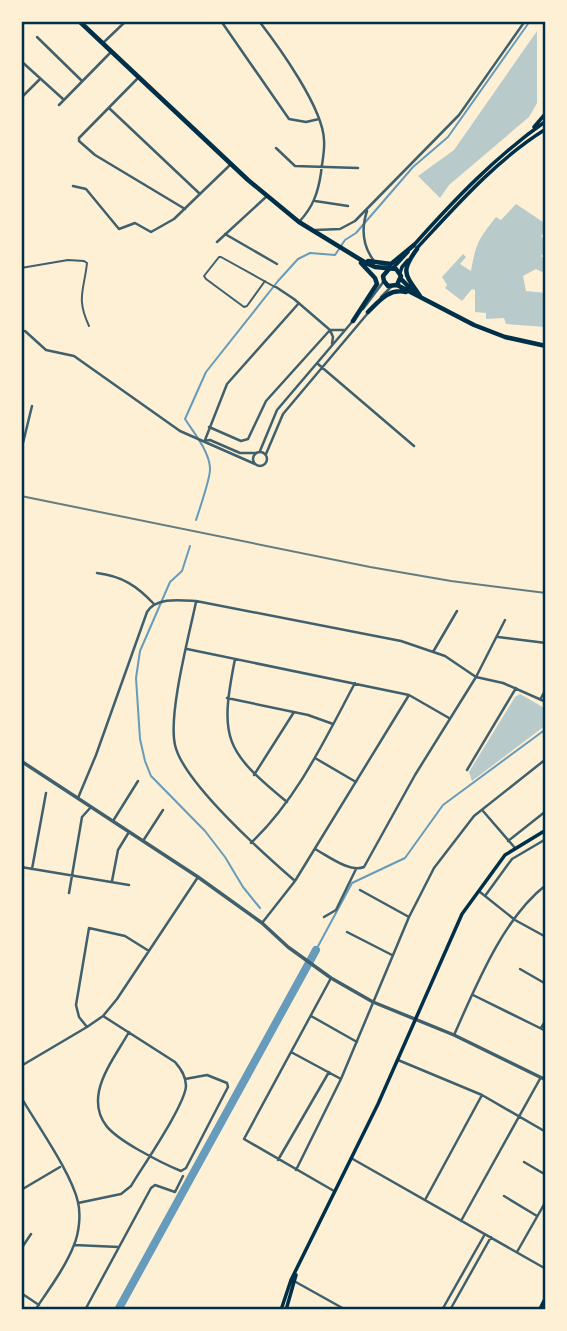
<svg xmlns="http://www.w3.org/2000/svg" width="567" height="1331" viewBox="0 0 567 1331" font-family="'Asap Condensed',sans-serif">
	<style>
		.green { fill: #b9caca }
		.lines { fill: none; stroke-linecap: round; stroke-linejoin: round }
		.stream { stroke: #669bbc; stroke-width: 2 }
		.river { stroke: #669bbc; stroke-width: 8 }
		.service { stroke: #3f606c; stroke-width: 2 }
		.minor { stroke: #3f606c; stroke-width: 2.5 }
		.tertiary { stroke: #3f606c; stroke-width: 3.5 }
		.secondary { stroke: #003049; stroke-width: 3.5 }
		.primary { stroke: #003049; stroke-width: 4.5 }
		.rail { stroke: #657d81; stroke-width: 2 }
		.neatline { fill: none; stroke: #003049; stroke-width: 2.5 }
	</style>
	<rect width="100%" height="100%" fill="#fdf0d5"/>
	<path class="green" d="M537,31V103L529,117L449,185L440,198L418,176L454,150Z
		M516,204L546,224V229L541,236L546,242V251L541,256L546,260V269L542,272L536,269L523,276L526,291L546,293V327L506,324L504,318L486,319V313L475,312V290L472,289L462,301L445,288L447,285L442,277L463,254L466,257L460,264L471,271C476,243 478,240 496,217L501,220Z
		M520,694L546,709V725L472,781L469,772L515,697Z"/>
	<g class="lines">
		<path class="stream" d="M196,520C199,511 211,476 210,468C209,451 194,433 185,419L206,372L278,281L298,259L310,253L335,255L345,240L356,233L413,167L448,137L530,21
			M190,546L182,571L170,582L140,651L136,678L140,739L145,761L151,776L205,831L225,857L243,887L260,908
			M316,950L352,883L405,858L443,805L546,729"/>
		<path class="river" d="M118,1310L316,950"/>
		<path class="service" d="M21,268L68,260L84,261L87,263C84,291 76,298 89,326
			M265,281L247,306L244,307L206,279L204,276L219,257H221L275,287"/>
		<path class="minor" d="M221,21L289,119L306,122L319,119
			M259,21C279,47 323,108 324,140C325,151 322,162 321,173C318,193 313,207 299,222
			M37,37L82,81
			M103,43L126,21
			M21,61L63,99
			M139,77L79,138V141L95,155L185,209
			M21,98L40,79
			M59,105L111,52
			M109,108L200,194
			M276,148L295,166L358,168
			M73,186L86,189L119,229L135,223L151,232L174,219L230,165
			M315,201L348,206
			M367,211C361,229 362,245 374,261
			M315,230L340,229L355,221L459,115L525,21
			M225,234L277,264
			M217,242L267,196
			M276,287L294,299L330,330L333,337L332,344
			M381,297L391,287
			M363,309L384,281
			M330,330H344
			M25,331L46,350L74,356L180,431L255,464
			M318,364L414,446
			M209,427L241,441L248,439L266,401L330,330
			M205,440L227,384L299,303
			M204,441L210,440L240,453H256
			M260,451L277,410L352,322
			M253 459a7 7 0 1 1 14 0a7 7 0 1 1-14 0Z
			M266,454L283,414L368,313
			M21,479L22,447L32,406
			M97,573C122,576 137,586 154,604
			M196,602C189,636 168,714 175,745C183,782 265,855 295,881
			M498,637L546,643
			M187,649L409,695L449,718
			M433,652L457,611
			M235,659C219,739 225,751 287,802
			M227,698L308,715L333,724
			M541,698L546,689
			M315,758L356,782
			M467,770L516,688
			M254,775L294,712
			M78,798L96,755L147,612C156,597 180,600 196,601L401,641L445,656L476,677L503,683L546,702
			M483,811L515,848
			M113,821L138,781
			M143,841L163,810
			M508,841L546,811
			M251,843C298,798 325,739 355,683
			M315,849C328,856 350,873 364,867L415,775L476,677L505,620
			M21,867L129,885
			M32,869L46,793
			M112,881L118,850L129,832
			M360,890L409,917
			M480,892L515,920L546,937
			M69,893L82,817L91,807
			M485,896L512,859L546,839
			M324,917L336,910L356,869
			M262,923L295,881L409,695
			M347,932L392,955
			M520,969L546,984
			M331,978L244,1139L334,1191
			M473,995L546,1031
			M311,1016L357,1042
			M87,1027L79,1017L76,1005L89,928L125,936L149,951
			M541,1028L546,1020
			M129,1032C119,1050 103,1071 99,1091C93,1122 113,1135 137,1149C151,1157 166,1165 181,1171L186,1168L228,1087L227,1083L207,1075L185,1079
			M454,1035C476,986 503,918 546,885
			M291,1052L341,1079
			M398,1060L482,1095L546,1132
			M21,1066L87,1027L103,1016L117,999L198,877
			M21,1097C37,1125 71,1172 78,1202C81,1215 79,1233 74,1245C65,1268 49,1289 35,1310
			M351,1158L546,1269
			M278,1160L329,1072
			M524,1162L546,1175
			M296,1170L341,1079L409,917L434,868L474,816L546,759
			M21,1190L60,1167
			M504,1196L537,1216
			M425,1200L482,1095
			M78,1203L121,1194L131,1186C143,1166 185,1105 186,1086C186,1076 181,1069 175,1062L103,1016
			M461,1221L541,1077
			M74,1245L119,1247
			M21,1249L31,1234
			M517,1252L546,1201
			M294,1281L346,1310
			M21,1293L39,1305
			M85,1310L151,1188L155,1185L175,1192L183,1176
			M442,1310L485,1234
			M450,1310L491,1237"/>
		<path class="tertiary" d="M545,21L546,28
			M21,761L198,877L262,923L288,947L331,978L373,1002L454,1035L546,1080"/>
		<path class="secondary" d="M534,127L546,113
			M413,246C454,200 496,156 546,121
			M417,248C456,206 497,159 546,129
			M393,268L408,252
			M400,273L402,267L408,260
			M281,1310L291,1280L378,1104L462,914L505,855L546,830
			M286,1310L296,1275"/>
		<path class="primary" d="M79,21L248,180L299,222L366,263L375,267L396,269L401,276L397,285L388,286L384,281L383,276L389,269
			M417,249C400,272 405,274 420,296
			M368,261L391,264L414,245
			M401,279L414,292
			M397,285L474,325L505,337L546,346
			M368,312C379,301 389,288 406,292
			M353,321L377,284L375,278L361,263
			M540,1310L546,1298"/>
		<path class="rail" d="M21,496L370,567L451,581L546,593"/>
	</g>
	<rect width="567" height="1331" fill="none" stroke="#fdf0d5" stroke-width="46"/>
	<rect x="23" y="23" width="521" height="1285" class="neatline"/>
</svg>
